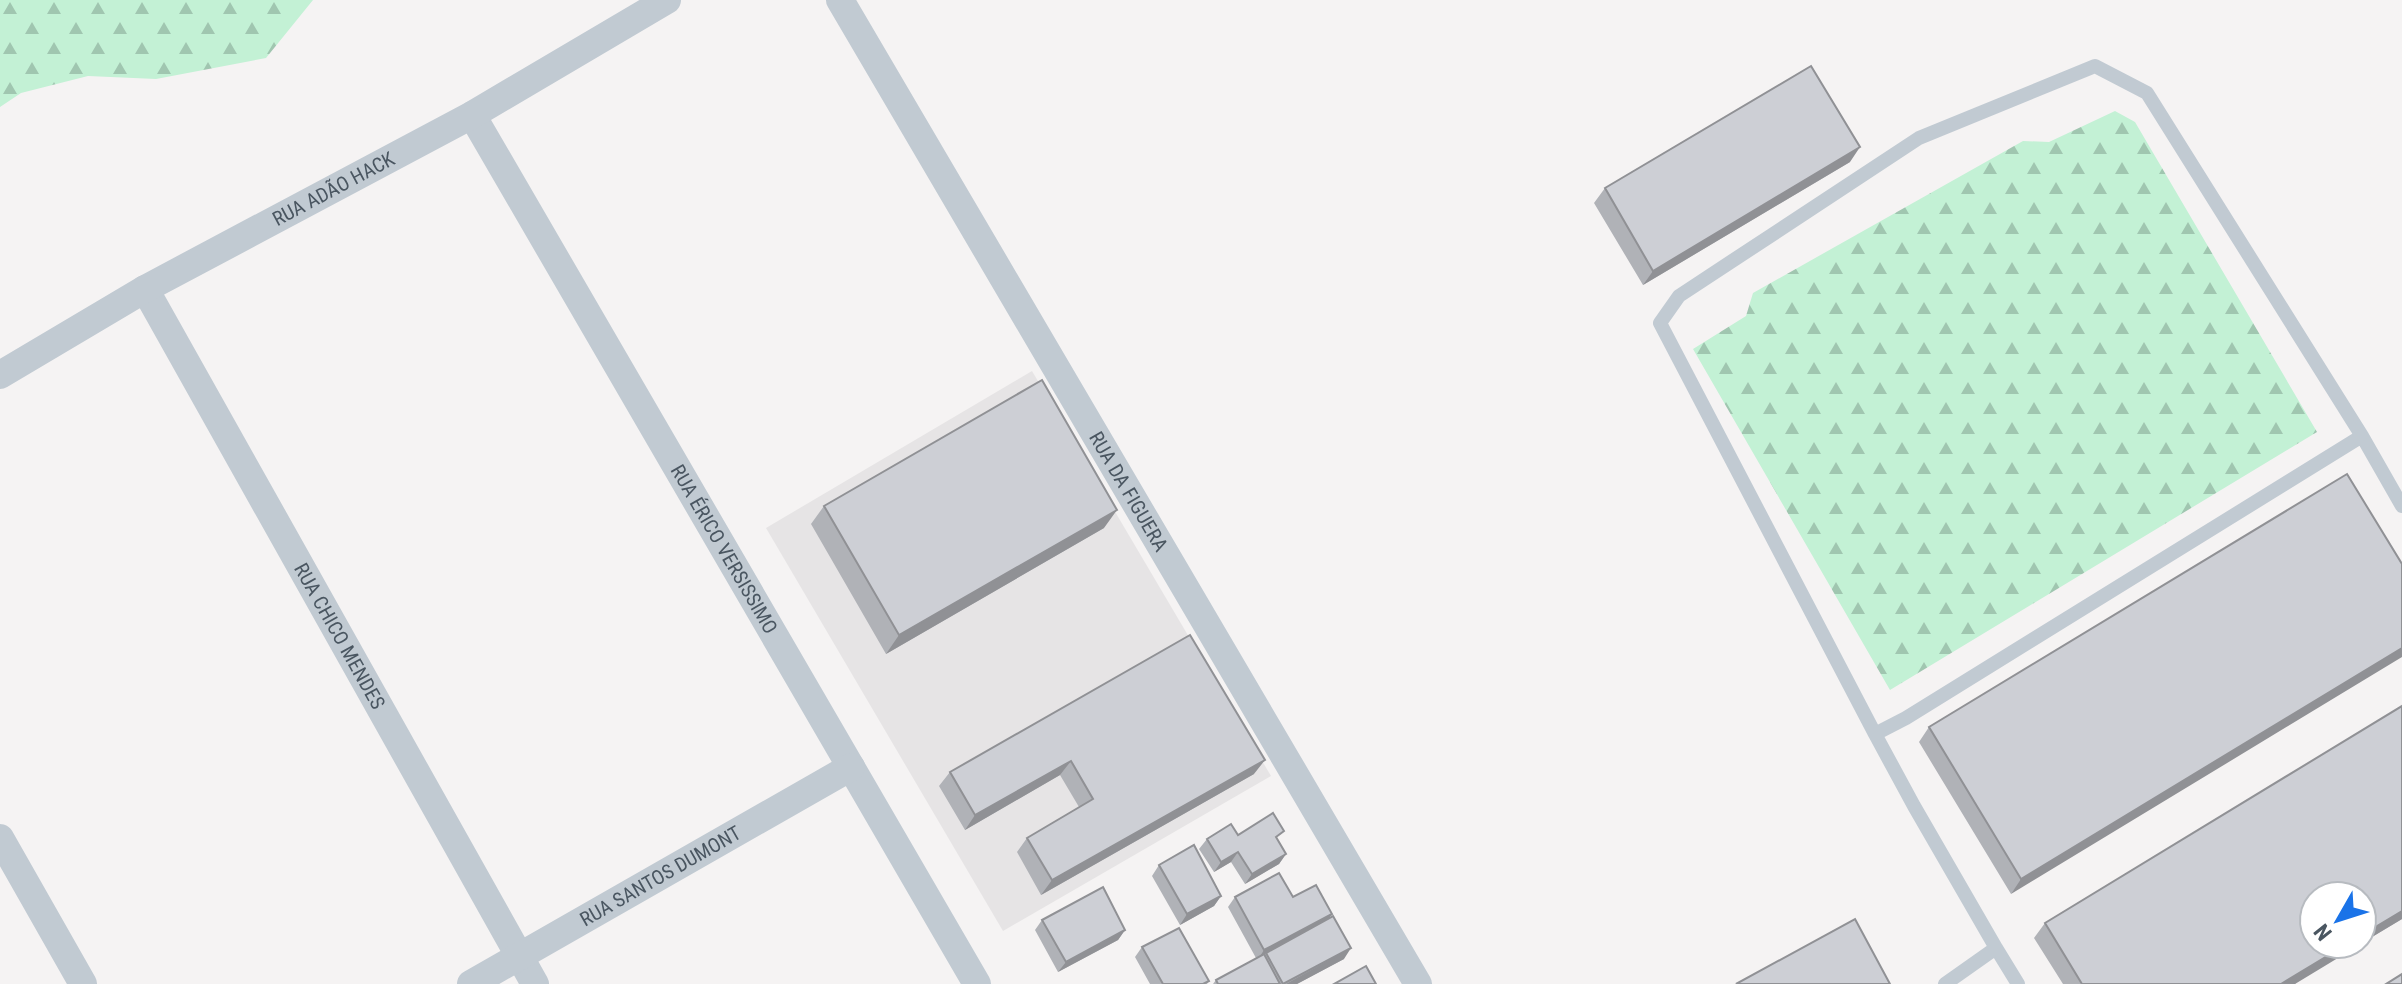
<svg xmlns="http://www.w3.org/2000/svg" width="2402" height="984" viewBox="0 0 2402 984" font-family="'Roboto Condensed',sans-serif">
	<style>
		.education { fill: #e6e4e5 }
		.forest { fill: url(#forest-firs) }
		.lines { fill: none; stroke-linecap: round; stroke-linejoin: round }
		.service { stroke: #c1cad2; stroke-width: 14 }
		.minor { stroke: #c1cad2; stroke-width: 28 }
		.wall { fill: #b0b2b7 }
		.shaded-wall { fill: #909195 }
		.building { fill: #cdcfd5; stroke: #909195; stroke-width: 2 }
		.labels { text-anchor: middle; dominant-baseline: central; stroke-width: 8; stroke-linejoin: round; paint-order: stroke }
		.street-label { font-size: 20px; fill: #4a5661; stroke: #fff }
	</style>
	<defs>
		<pattern id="forest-firs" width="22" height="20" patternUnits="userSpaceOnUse" patternTransform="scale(2)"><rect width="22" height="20" fill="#c3f1d5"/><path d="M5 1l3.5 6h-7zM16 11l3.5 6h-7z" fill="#a0c6b0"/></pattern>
	</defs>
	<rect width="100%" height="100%" fill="#f5f3f3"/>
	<path class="education" d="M1032,371L1271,776L1003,931L766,528Z"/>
	<path class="forest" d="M0,0H313L266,58L156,79L88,76L21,93L0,107Z
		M2115,111L2135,122L2317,432L1890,690L1693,349L1746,316L1753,293L2023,141L2049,142Z"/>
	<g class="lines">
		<path class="service" d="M1875,734L1660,323L1679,296L1919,138L2095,66L2147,93L2362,436L2402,506
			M1996,948L1914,806L1875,734L1906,718L2362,436
			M1945,984L1996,948L2018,984"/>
		<g class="minor">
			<path id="s1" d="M840,0L1418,984"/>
			<path id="s2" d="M472,115L977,984"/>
			<path id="s3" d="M145,289L535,984"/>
			<path id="s4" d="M0,375L145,289L472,115L667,0"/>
			<path d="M0,838L83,984"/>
			<path id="s5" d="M471,984L851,767"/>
		</g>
	</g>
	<path class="wall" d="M1850,162L1643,285L1594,203L1605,188Z
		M2347,474L2011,894L1919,742L1929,727Z
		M824,506L1104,528L886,654L811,524Z
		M1190,635L1254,774L1041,895L1017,852L1027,838L1079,807L1060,775L965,830L939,786L950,772Z
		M2402,706V919L2362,943V896L2295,984H2063L2034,938L2045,923Z
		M1238,835L1278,840L1286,854L1279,864L1245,884L1231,862L1214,872L1199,849L1207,839Z
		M1159,865L1221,896L1214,906L1180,925L1152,876Z
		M1235,897H1293L1329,918L1344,959L1297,984H1213L1216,980L1256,958L1228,907Z
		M1042,920L1125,930L1118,940L1058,972L1035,930Z
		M1142,947L1209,981L1207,984H1150L1135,957Z"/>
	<path class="shaded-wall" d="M1860,147L1850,162L1643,285L1653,271Z
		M1117,510L1104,528L886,654L899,635Z
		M2402,648V657L2011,894L2021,879Z
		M1265,760L1254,774L1041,895L1052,880Z
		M1071,761L1060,775L965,830L975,815Z
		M1238,852L1231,862L1214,872L1221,862Z
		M1286,854L1279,864L1245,884L1252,874Z
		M1221,896L1214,906L1180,925L1187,914Z
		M2402,911V919L2362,943V935Z
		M1332,914L1325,924L1266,953L1262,958L1257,961L1264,950Z
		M1125,930L1118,940L1058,972L1066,962Z
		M2347,944H2361L2295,984H2281Z
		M1351,948L1344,959L1297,984H1286Z"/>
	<path class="building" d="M1811,66L1860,147L1653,271L1605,188Z
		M1042,380L1117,510L899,635L824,506Z
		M2347,474L2402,564V648L2021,879L1929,727Z
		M1190,635L1265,760L1052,880L1027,838L1093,799L1071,761L975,815L950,772Z
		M2402,706V911L2362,935V896H2314V944H2347L2281,984H2082L2045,923Z
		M1273,813L1284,831L1276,837L1286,854L1252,874L1238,852L1221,862L1207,839L1231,824L1238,835Z
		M1194,845L1221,896L1187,914L1159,865Z
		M1279,873L1293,897L1316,885L1332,914L1264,950L1235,897Z
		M1103,887L1125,930L1066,962L1042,920Z
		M1333,916L1351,948L1283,984L1266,953Z
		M1855,919L1890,984H1736Z
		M1179,928L1209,981L1203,984H1163L1142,947Z
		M1264,954L1280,984H1218L1216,980Z
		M1366,966L1376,984H1334Z
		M2402,974V984H2386Z"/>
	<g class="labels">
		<g class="street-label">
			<text stroke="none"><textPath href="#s4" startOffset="382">RUA ADÃO HACK</textPath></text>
			<text stroke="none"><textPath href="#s1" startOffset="570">RUA DA FIGUERA</textPath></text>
			<text stroke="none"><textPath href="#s2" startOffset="502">RUA ÉRICO VERSISSIMO</textPath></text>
			<text stroke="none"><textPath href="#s3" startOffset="398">RUA CHICO MENDES</textPath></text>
			<text stroke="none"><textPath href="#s5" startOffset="218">RUA SANTOS DUMONT</textPath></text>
		</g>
	</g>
	<g transform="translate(2338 920) rotate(231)"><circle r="38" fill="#ffffff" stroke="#b7bbc0" stroke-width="2"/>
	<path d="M0-6L14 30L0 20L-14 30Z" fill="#1a73e8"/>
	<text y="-12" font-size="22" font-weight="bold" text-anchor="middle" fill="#4a5661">N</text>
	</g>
</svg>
